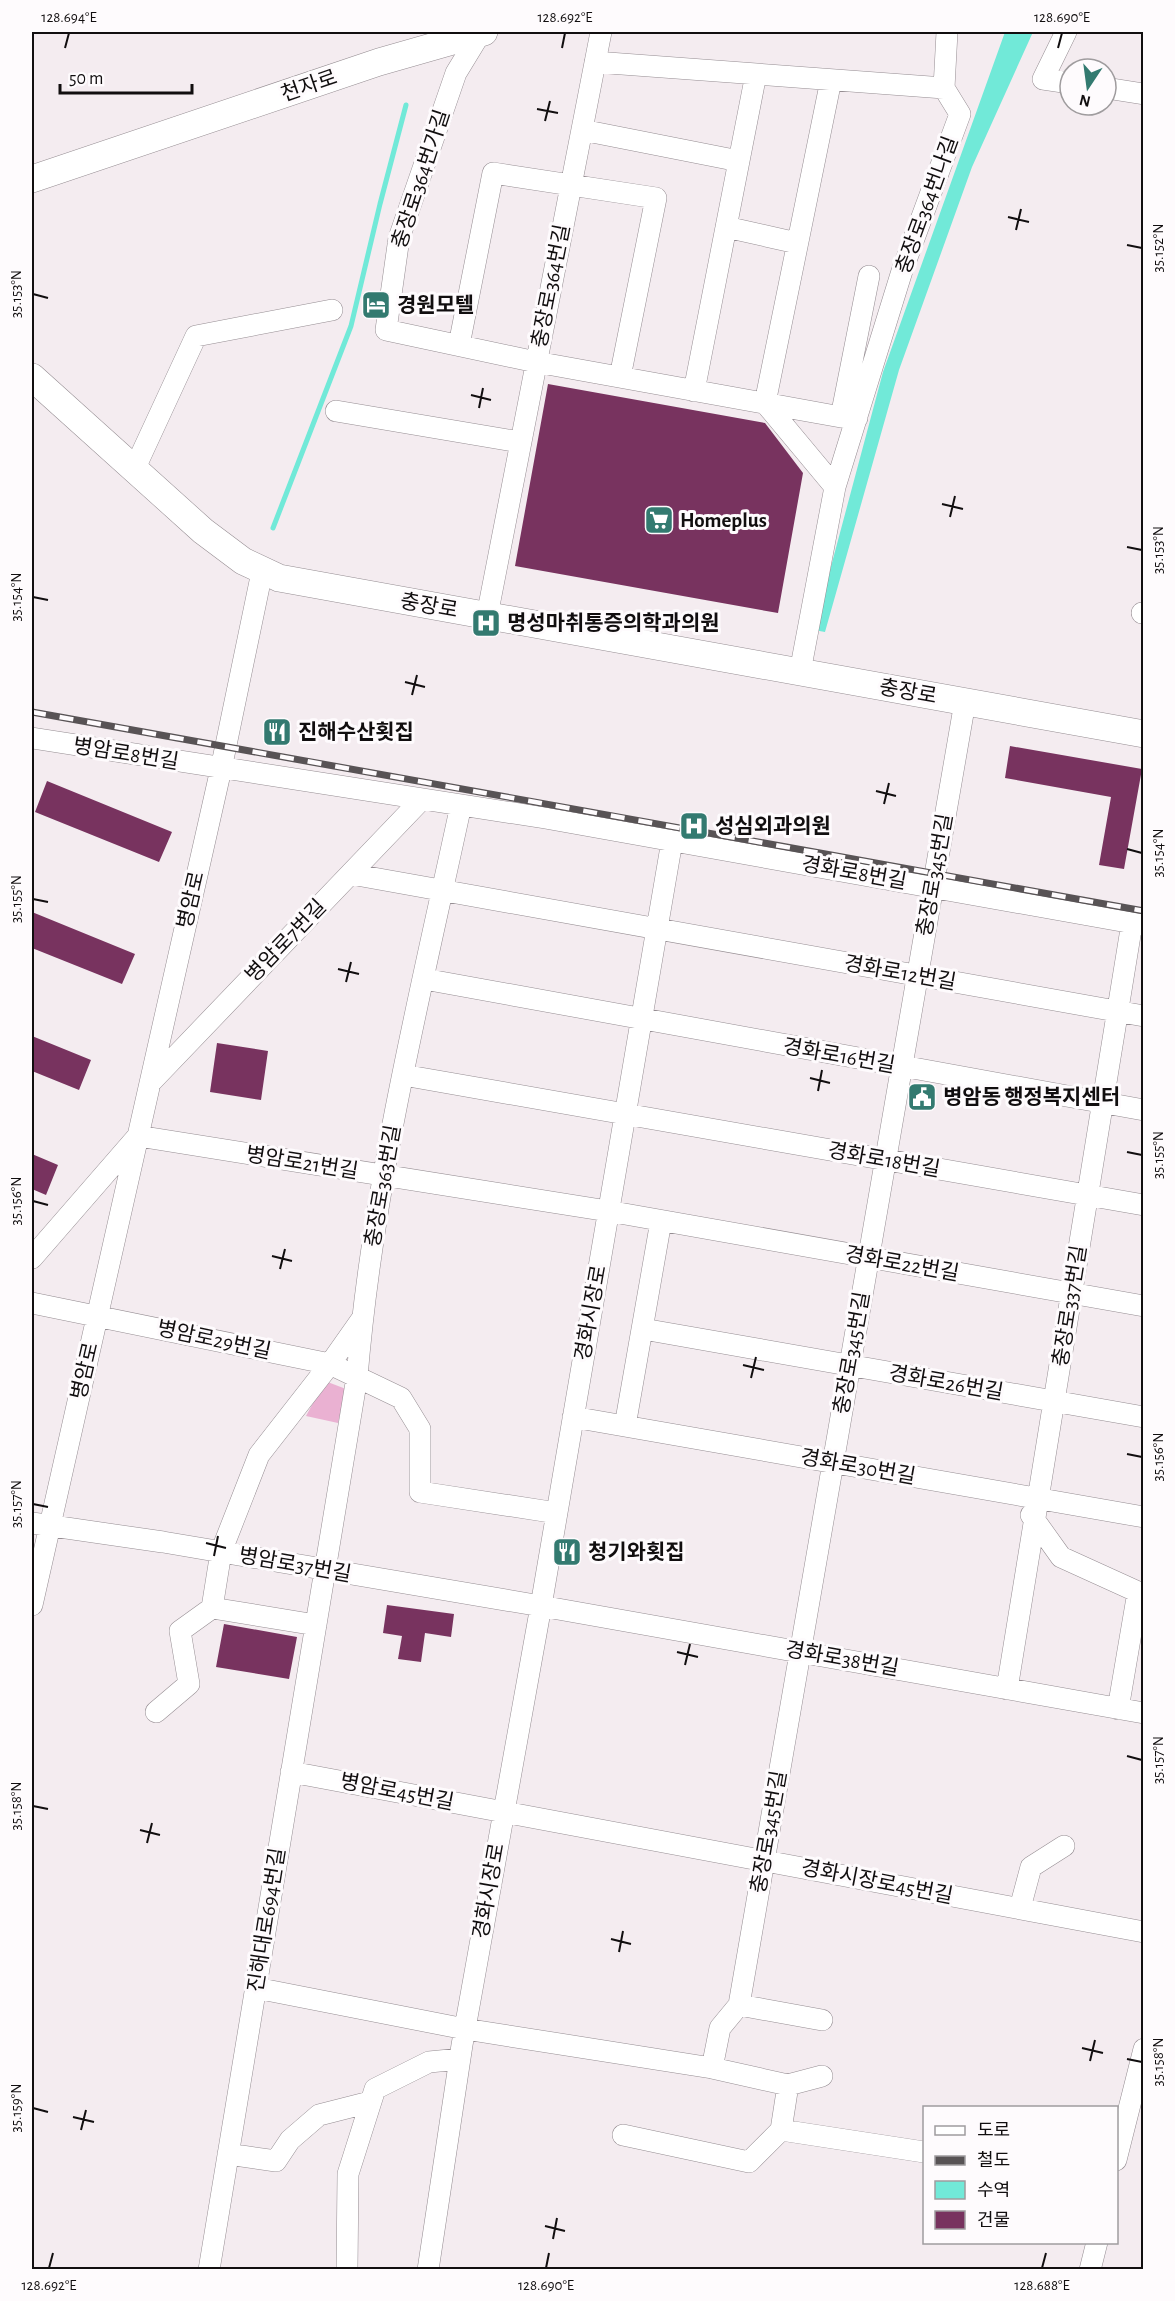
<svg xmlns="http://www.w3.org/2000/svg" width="1175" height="2301" viewBox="0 0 1175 2301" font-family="'Alegreya Sans','Noto Sans KR',sans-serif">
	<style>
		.green { fill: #eab1d2 }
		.water { fill: #71e9d8 }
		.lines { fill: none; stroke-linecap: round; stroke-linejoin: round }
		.stream { stroke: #71e9d8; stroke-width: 5 }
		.building { fill: #78335f }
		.minor-casing { stroke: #958d92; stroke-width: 22 }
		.major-casing { stroke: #958d92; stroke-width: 28 }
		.minor { stroke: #fff; stroke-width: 21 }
		.major { stroke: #fff; stroke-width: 27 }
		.rail-casing { stroke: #585355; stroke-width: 7 }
		.rail { stroke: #fefbfd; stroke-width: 4.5; stroke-dasharray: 14; stroke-linecap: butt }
		.ticks { fill: none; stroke: #110e0f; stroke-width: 2 }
		.labels { text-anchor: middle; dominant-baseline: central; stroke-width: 6; stroke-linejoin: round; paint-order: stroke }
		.street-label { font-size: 21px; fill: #110e0f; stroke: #fefbfd }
		.poi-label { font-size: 21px; font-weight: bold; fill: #110e0f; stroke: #fefbfd; text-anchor: start }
		.neatline { fill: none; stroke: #110e0f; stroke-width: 2 }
		.ticks-label { font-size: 15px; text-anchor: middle; fill: #110e0f }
	</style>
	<rect width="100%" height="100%" fill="#f4ecf0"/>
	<path class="green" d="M325,1381L346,1389L338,1423L306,1416Z"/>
	<path class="water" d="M1005,32H1033L972,167L899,370L825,632L814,630L883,372Z"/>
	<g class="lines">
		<path class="stream" d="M273,528L351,326L380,204L406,105"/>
	</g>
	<path class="building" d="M548,384L765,423L803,473L778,613L515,566Z
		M1010,746L1142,769L1124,869L1099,865L1111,797L1005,778Z
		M47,781L172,832L159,862L35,812Z
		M32,912L135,954L122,984L32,948Z
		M32,1036L91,1060L79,1090L32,1071Z
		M217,1043L268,1051L261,1100L210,1092Z
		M32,1154L58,1165L46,1195L32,1189Z
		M387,1605L454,1614L451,1637L425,1633L421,1662L398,1659L402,1636L383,1633Z
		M224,1624L297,1637L289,1679L216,1667Z"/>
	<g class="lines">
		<g class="minor-casing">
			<path id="minor" d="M481,32L456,73L399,238L386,330L536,362L841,417L857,418
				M1066,32L1043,79L1070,83
				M595,62L944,88L960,114L902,271L835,487L800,672
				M831,80L765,403L835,487
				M944,88L947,32
				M1106,88L1144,94
				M582,130L739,161
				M726,227L797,243
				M459,345L493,173L656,198L620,377
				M694,391L756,74
				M336,411L520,442
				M841,417L869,276
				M134,470L196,336L332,310
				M1142,613H1144
				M487,616L601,32
				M32,738L545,818L1144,925
				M351,874L1144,1016
				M424,979L1144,1110
				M403,1075L1144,1205
				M151,1082L422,799
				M32,1258L138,1136L608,1211L1144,1306
				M32,1303L330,1364L401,1398L420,1429V1492L557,1513
				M643,1329L1144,1417
				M573,1417L1144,1517
				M625,1426L661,1221
				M1031,1515L1061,1557L1138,1592L1118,1709
				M32,1523L163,1542L541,1606L1144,1713
				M32,1605L221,769L262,572
				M212,1608L316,1625
				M1007,1689L1132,923
				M156,1712L189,1684L180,1631L212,1608L221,1552L259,1455L330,1364L361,1320
				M291,1772L1144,1932
				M1020,1908L1031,1867L1064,1846
				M256,1988L465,2029L712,2068L720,2028L739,2005L965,702
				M739,2005L822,2020
				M712,2068L788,2085L822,2076
				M781,2130L924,2152
				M623,2135L749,2162L781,2130L788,2085
				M228,2154L276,2161L290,2140L319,2115L370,2102
				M1116,2160L1144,2049
				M209,2270L357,1377C373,1183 420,995 461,805
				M347,2270L348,2174L375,2089L429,2062L460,2059
				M428,2270L462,2045L541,1606L672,841
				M1090,2270L1097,2242"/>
		</g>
		<g class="major-casing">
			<path id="major" d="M32,179L379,62L484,32
				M32,377L203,531L243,561L279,578L1144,734"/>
		</g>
		<use href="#minor" class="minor"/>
		<use href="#major" class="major"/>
		<g class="rail-casing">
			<path id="rail" d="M32,712L1144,911"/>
		</g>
		<use href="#rail" class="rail"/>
	</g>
	<path class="ticks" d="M65,48L69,33M562,48L565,33M1058,48L1062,33M537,109L558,113M545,121L550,101M1008,217L1029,222M1016,230L1021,209M1127,245L1142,248M33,294L48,298M471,395L491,400M479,408L483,388M942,504L963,509M950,517L955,496M1127,547L1142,550M33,597L48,600M405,682L425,687M412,695L417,675M876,791L896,796M884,804L889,783M1127,849L1142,853M33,899L48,902M338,969L359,974M346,982L351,962M810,1078L830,1083M818,1091L822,1070M1127,1152L1142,1155M33,1201L48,1205M272,1256L292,1261M280,1269L285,1249M743,1365L764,1370M751,1378L756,1357M1127,1454L1142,1457M33,1504L48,1507M206,1543L226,1548M214,1556L218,1536M677,1652L698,1657M685,1665L690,1644M1127,1756L1142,1760M33,1806L48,1809M140,1830L160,1835M147,1843L152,1823M611,1939L631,1944M619,1952L623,1931M1082,2048L1103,2053M1127,2059L1142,2062M1090,2061L1095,2040M33,2108L48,2112M73,2117L94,2122M81,2130L86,2110M545,2226L565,2231M553,2239L557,2218M49,2268L53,2253M546,2268L549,2253M1042,2268L1046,2253"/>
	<defs>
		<g id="hotel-square" transform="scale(1.5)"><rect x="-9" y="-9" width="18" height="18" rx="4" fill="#337a70" stroke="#fefbfd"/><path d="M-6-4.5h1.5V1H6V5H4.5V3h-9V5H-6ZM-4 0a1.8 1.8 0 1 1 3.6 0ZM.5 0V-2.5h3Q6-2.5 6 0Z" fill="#fff"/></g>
		<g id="supermarket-square" transform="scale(1.5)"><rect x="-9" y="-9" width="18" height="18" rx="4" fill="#337a70" stroke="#fefbfd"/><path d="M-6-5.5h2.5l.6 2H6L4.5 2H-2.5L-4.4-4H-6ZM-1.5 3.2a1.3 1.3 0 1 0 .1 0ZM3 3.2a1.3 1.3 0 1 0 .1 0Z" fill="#fff"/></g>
		<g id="hospital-square" transform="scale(1.5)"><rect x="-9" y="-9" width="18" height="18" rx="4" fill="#337a70" stroke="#fefbfd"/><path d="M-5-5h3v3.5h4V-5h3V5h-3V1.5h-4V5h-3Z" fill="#fff"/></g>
		<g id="restaurant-square" transform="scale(1.5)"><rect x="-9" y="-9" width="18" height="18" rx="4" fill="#337a70" stroke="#fefbfd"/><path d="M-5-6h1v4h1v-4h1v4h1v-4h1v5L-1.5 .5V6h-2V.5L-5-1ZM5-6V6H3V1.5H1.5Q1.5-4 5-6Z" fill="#fff"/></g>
		<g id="civic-square" transform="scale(1.5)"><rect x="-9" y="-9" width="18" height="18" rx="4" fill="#337a70" stroke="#fefbfd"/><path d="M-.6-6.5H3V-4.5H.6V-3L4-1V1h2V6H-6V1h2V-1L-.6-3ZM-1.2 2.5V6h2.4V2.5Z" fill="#fff"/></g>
	</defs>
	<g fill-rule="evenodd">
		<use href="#hotel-square" x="376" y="305"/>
		<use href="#supermarket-square" x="659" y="520"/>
		<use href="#hospital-square" x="486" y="623"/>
		<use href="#restaurant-square" x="277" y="732"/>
		<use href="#hospital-square" x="694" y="826"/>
		<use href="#civic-square" x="922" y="1097"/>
		<use href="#restaurant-square" x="567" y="1552"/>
	</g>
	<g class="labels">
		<g class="street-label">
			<text transform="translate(309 86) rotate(-19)">천자로</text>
			<text transform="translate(421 179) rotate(-72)">충장로364번가길</text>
			<text transform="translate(927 205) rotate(-70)">충장로364번나길</text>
			<text transform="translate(551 286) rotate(-79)">충장로364번길</text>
			<text transform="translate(429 606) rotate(10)">충장로</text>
			<text transform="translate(908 692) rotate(10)">충장로</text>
			<text transform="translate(126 754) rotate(9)">병암로8번길</text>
			<text transform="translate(854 873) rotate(10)">경화로8번길</text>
			<text transform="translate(935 875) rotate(-80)">충장로345번길</text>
			<text transform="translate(191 900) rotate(-77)">병암로</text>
			<text transform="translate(286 941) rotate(-46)">병암로7번길</text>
			<text transform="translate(900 973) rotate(10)">경화로12번길</text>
			<text transform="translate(839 1056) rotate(10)">경화로16번길</text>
			<text transform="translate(884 1160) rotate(10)">경화로18번길</text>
			<text transform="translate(302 1163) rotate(9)">병암로21번길</text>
			<text transform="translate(383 1186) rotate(-80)">충장로363번길</text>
			<text transform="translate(902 1264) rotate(10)">경화로22번길</text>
			<text transform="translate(1070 1306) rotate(-81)">충장로337번길</text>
			<text transform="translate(591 1313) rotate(-80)">경화시장로</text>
			<text transform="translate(214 1340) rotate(12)">병암로29번길</text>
			<text transform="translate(852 1353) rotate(-80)">충장로345번길</text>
			<text transform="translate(85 1371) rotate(-77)">병암로</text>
			<text transform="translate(946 1383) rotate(10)">경화로26번길</text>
			<text transform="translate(858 1467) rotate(10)">경화로30번길</text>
			<text transform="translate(295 1565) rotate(10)">병암로37번길</text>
			<text transform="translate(842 1659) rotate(10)">경화로38번길</text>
			<text transform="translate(397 1792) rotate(11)">병암로45번길</text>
			<text transform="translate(769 1832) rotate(-80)">충장로345번길</text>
			<text transform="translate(877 1882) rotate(11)">경화시장로45번길</text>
			<text transform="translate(489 1891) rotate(-80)">경화시장로</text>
			<text transform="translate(267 1920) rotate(-81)">진해대로694번길</text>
		</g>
		<g class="poi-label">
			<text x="397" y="305">경원모텔</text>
			<text x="680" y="520">Homeplus</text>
			<text x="507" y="623">명성마취통증의학과의원</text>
			<text x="298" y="732">진해수산횟집</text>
			<text x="715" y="826">성심외과의원</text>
			<text x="943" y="1097">병암동 행정복지센터</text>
			<text x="588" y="1552">청기와횟집</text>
		</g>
	</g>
	<rect width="1175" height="2301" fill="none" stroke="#fefbfd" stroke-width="66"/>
	<rect x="923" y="2106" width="195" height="138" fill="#fefbfd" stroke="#9f9c9e" stroke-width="1.5"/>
	<rect x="935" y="2126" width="30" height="9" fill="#ffffff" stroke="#9f9c9e" stroke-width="1.5"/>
	<text x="977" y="2136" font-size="18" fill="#110e0f">도로</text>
	<rect x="935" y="2156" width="30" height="9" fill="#585355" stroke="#9f9c9e" stroke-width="1.5"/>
	<text x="977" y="2166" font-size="18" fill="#110e0f">철도</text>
	<rect x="935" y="2181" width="30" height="18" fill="#71e9d8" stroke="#9f9c9e" stroke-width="1.5"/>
	<text x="977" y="2196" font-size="18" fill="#110e0f">수역</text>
	<rect x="935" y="2211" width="30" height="18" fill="#78335f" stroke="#9f9c9e" stroke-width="1.5"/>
	<text x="977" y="2226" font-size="18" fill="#110e0f">건물</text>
	<g transform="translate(1088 87) rotate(193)"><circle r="28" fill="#fefbfd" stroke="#9f9c9e" stroke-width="1.5"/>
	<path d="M0-4.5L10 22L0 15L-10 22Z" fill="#337a70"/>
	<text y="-9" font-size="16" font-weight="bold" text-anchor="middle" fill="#110e0f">N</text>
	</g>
	<path d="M60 84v9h132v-9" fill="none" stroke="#110e0f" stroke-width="3"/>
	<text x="69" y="84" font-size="18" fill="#110e0f" stroke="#fefbfd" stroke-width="4.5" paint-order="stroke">50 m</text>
	<rect x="33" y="33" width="1109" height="2235" class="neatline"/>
	<g class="ticks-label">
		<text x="69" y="22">128.694°E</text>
		<text x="565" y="22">128.692°E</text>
		<text x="1062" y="22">128.690°E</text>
		<text transform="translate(1158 248) rotate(-90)" y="5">35.152°N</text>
		<text transform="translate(16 294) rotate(-90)" y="5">35.153°N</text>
		<text transform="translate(1158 550) rotate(-90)" y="5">35.153°N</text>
		<text transform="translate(16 597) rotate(-90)" y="5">35.154°N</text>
		<text transform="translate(1158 853) rotate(-90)" y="5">35.154°N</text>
		<text transform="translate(16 899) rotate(-90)" y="5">35.155°N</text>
		<text transform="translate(1158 1155) rotate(-90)" y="5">35.155°N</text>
		<text transform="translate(16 1201) rotate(-90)" y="5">35.156°N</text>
		<text transform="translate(1158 1457) rotate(-90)" y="5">35.156°N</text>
		<text transform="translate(16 1504) rotate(-90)" y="5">35.157°N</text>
		<text transform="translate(1158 1760) rotate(-90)" y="5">35.157°N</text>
		<text transform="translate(16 1806) rotate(-90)" y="5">35.158°N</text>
		<text transform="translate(1158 2062) rotate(-90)" y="5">35.158°N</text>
		<text transform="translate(16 2108) rotate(-90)" y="5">35.159°N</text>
		<text x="49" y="2290">128.692°E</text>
		<text x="546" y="2290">128.690°E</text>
		<text x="1042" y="2290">128.688°E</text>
	</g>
</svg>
